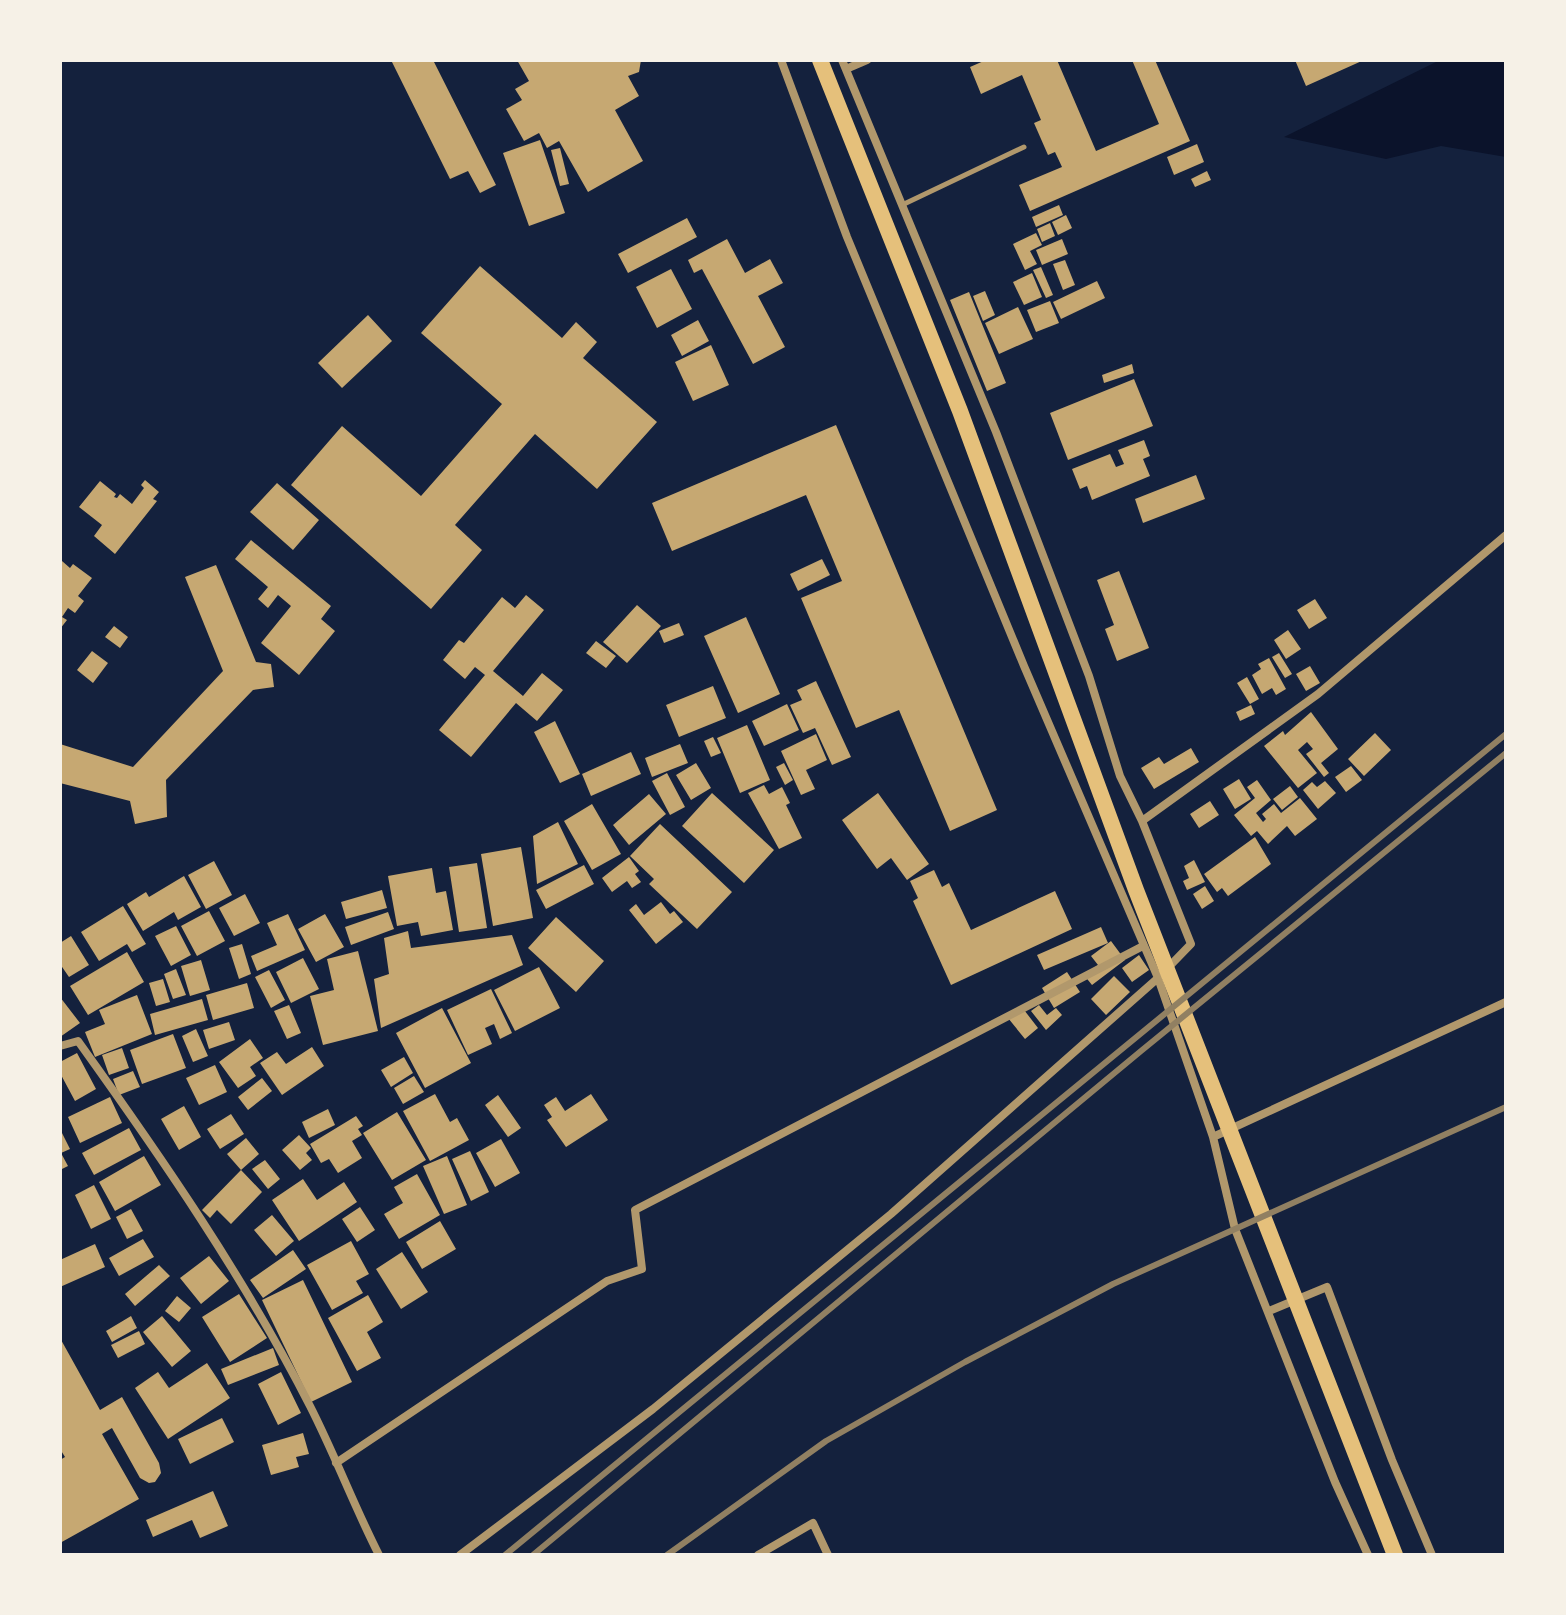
<svg xmlns="http://www.w3.org/2000/svg" width="1566" height="1615" viewBox="0 0 1566 1615" font-family="'Fira Sans',sans-serif">
	<style>
		.water { fill: #0b132b }
		.building { fill: #c6a872 }
		.lines { fill: none; stroke-linecap: round; stroke-linejoin: round }
		.service { stroke: #b1986c; stroke-width: 5 }
		.minor { stroke: #b1986c; stroke-width: 8 }
		.primary { stroke: #e5c07b; stroke-width: 16 }
		.rail { stroke: #918062; stroke-width: 6 }
	</style>
	<rect width="100%" height="100%" fill="#14213d"/>
	<path class="water" d="M1440,60H1506V157L1441,146L1386,159L1284,137Z"/>
	<path class="building" d="M391,60H433L496,185L480,193L468,171L450,179Z
		M517,60H641L639,72L628,76L639,96L615,110L643,161L588,192L559,141L547,148L539,133L524,141L506,109L522,100L515,89L529,81Z
		M986,60H1057L1096,151L1159,124L1132,60H1155L1190,141L1030,211L1019,185L1062,167L1055,152L1048,155L1034,123L1041,120L1022,75L981,94L970,67Z
		M1295,60H1364L1306,86Z
		M540,140L565,213L529,226L503,153Z
		M1197,144L1204,162L1174,175L1167,157Z
		M560,148L569,184L560,186L551,150Z
		M1207,171L1211,180L1195,187L1191,179Z
		M1059,205L1063,215L1036,227L1032,217Z
		M1066,215L1072,228L1058,235L1052,222Z
		M687,218L697,237L628,273L618,254Z
		M1050,223L1055,236L1042,242L1037,229Z
		M1036,233L1042,245L1030,251L1037,264L1025,270L1013,244Z
		M727,239L745,273L770,259L783,283L758,296L785,347L753,364L702,269L694,273L688,260Z
		M1062,239L1068,254L1042,265L1036,250Z
		M1065,260L1075,285L1063,290L1053,264Z
		M480,266L562,338L576,322L597,342L583,358L657,422L597,489L535,434L455,525L482,550L431,609L291,485L342,426L421,496L502,404L421,333Z
		M1041,267L1053,295L1046,298L1033,270Z
		M671,269L692,309L657,328L636,287Z
		M1032,273L1042,297L1024,305L1013,282Z
		M1097,281L1105,298L1061,319L1053,302Z
		M985,291L995,315L983,321L973,296Z
		M969,292L1006,383L987,391L950,300Z
		M1050,301L1059,323L1036,332L1027,310Z
		M1018,307L1033,339L999,354L985,323Z
		M368,315L392,341L342,388L318,363Z
		M698,320L709,341L682,356L671,335Z
		M711,345L729,385L693,401L675,362Z
		M1132,364L1134,373L1104,383L1102,375Z
		M1134,379L1153,426L1068,460L1050,413Z
		M836,425L997,810L950,831L899,710L856,728L801,598L842,581L806,495L672,551L652,503Z
		M1144,440L1150,456L1143,459L1150,476L1092,500L1087,486L1080,489L1072,469L1110,454L1116,467L1124,464L1118,450Z
		M1196,475L1205,499L1143,523L1135,499Z
		M145,480L159,492L153,499L157,501L115,554L94,536L102,525L79,507L100,481L116,494L114,497L117,498L120,494L132,504L144,488L141,485Z
		M277,483L319,520L293,550L250,512Z
		M251,540L331,606L321,619L335,631L299,675L261,643L291,606L278,595L268,608L258,599L268,587L235,559Z
		M822,559L830,575L798,591L790,574Z
		M62,561L70,568L73,564L92,578L78,596L84,601L75,613L68,608L62,617L67,620L60,629Z
		M216,565L256,662L271,664L274,687L253,690L166,780L167,817L135,824L130,801L60,783V744L133,767L223,671L185,577Z
		M1119,571L1149,648L1117,661L1105,629L1114,625L1097,580Z
		M526,595L544,610L493,671L523,696L542,673L563,690L537,721L516,703L471,757L439,730L485,675L475,667L465,679L443,660L459,640L464,643L502,597L515,608Z
		M1315,599L1327,618L1309,629L1297,610Z
		M637,605L661,626L627,663L603,642Z
		M746,617L780,694L738,713L704,636Z
		M679,623L684,635L664,643L659,631Z
		M114,626L128,637L120,648L105,637Z
		M1288,630L1301,649L1286,659L1274,640Z
		M596,641L616,656L606,668L586,653Z
		M92,651L108,663L93,683L77,670Z
		M1279,653L1292,674L1285,678L1272,657Z
		M1269,658L1286,689L1276,695L1272,688L1262,694L1252,675L1261,669L1258,664Z
		M1310,666L1320,683L1306,691L1296,674Z
		M1247,677L1259,699L1250,704L1237,683Z
		M816,681L851,757L832,765L815,728L803,733L790,705L802,700L797,690Z
		M713,686L726,718L679,737L666,705Z
		M787,704L799,730L764,746L752,721Z
		M1251,705L1255,714L1240,721L1236,712Z
		M1311,712L1338,749L1321,763L1329,773L1324,777L1306,754L1313,749L1307,742L1298,750L1317,773L1298,788L1264,746L1283,731L1285,735Z
		M555,721L580,774L560,783L534,732Z
		M747,725L770,780L740,793L717,738Z
		M1375,733L1391,750L1364,776L1348,759Z
		M816,734L827,760L806,770L815,789L801,795L781,751Z
		M713,737L721,753L711,757L704,741Z
		M680,744L688,763L652,777L645,758Z
		M1191,748L1199,762L1154,789L1141,768L1159,757L1164,764Z
		M631,752L641,774L591,796L582,774Z
		M696,763L711,788L691,800L676,775Z
		M784,763L793,780L785,785L776,767Z
		M1351,766L1362,780L1346,792L1335,777Z
		M667,773L685,807L670,815L652,781Z
		M1239,779L1251,799L1235,809L1223,789Z
		M1257,780L1271,800L1256,813L1263,822L1266,819L1262,814L1274,804L1281,813L1300,798L1317,819L1295,836L1287,826L1268,844L1257,831L1251,836L1234,815L1255,798L1247,787Z
		M1325,781L1336,793L1318,809L1303,790L1312,782L1317,787Z
		M764,785L769,794L782,787L790,803L786,805L802,838L779,849L748,793Z
		M1290,786L1298,797L1282,810L1273,799Z
		M712,793L774,850L744,883L682,826Z
		M878,793L929,864L907,880L891,858L877,869L842,820Z
		M649,794L666,814L629,845L613,825Z
		M1210,801L1219,815L1199,828L1190,814Z
		M592,804L621,854L592,870L564,821Z
		M558,822L578,864L537,884L533,836Z
		M660,824L732,892L697,929L649,884L654,879L630,856Z
		M1255,837L1271,864L1228,896L1222,888L1217,892L1204,874Z
		M521,847L533,918L493,926L481,854Z
		M629,857L639,871L635,874L641,882L632,888L627,881L612,892L602,878Z
		M1194,860L1205,882L1187,890L1183,881L1189,878L1184,866Z
		M214,861L232,895L206,909L188,875Z
		M477,863L487,928L459,932L449,867Z
		M584,865L594,884L546,909L536,890Z
		M432,868L436,893L446,891L453,930L421,936L418,922L397,926L388,876Z
		M934,870L942,887L949,883L971,930L1055,891L1072,929L951,985L913,901L918,898L910,881Z
		M184,876L201,907L178,920L174,912L143,931L127,904L146,892L149,897Z
		M1205,886L1214,901L1202,909L1193,894Z
		M382,890L387,908L346,919L341,902Z
		M245,894L260,923L234,936L219,908Z
		M661,902L670,914L674,911L683,922L656,944L629,910L636,904L644,915Z
		M123,906L146,944L132,952L127,944L99,961L81,932Z
		M209,911L225,941L197,956L181,926Z
		M388,912L394,929L351,945L345,927Z
		M288,914L305,950L257,971L251,956L277,945L267,923Z
		M325,914L344,947L316,962L298,929Z
		M556,917L604,961L576,992L528,948Z
		M176,926L191,955L171,966L155,936Z
		M1101,927L1108,943L1044,970L1037,955Z
		M408,931L411,948L512,935L523,965L381,1028L374,979L389,974L384,938Z
		M71,936L89,965L69,977L60,964V943Z
		M1111,941L1125,960L1092,985L1084,975L1098,965L1091,956Z
		M242,944L251,974L239,979L229,948Z
		M358,951L378,1031L323,1045L310,996L334,990L327,959Z
		M127,952L144,982L88,1015L70,986Z
		M1139,955L1149,970L1132,982L1122,968Z
		M303,958L319,989L291,1003L276,972Z
		M201,960L210,990L190,996L181,966Z
		M539,967L560,1008L515,1031L494,990Z
		M176,969L186,995L173,999L164,974Z
		M269,970L285,1000L271,1008L255,977Z
		M1067,972L1080,992L1054,1008L1042,988Z
		M1114,976L1130,992L1106,1015L1091,999Z
		M163,979L170,1002L156,1006L149,983Z
		M247,983L254,1008L213,1020L206,995Z
		M491,989L512,1033L500,1039L494,1024L485,1028L492,1044L468,1055L447,1010Z
		M137,995L152,1034L95,1057L85,1032L105,1024L99,1010Z
		M60,997L80,1023L60,1037Z
		M202,999L208,1020L155,1035L150,1014Z
		M289,1005L301,1033L287,1039L274,1011Z
		M1039,1005L1047,1015L1056,1008L1062,1015L1046,1030L1031,1011Z
		M1021,1006L1038,1028L1025,1039L1008,1018Z
		M442,1008L471,1063L425,1088L396,1033Z
		M229,1022L235,1040L209,1049L203,1030Z
		M196,1029L208,1056L193,1062L182,1036Z
		M173,1034L186,1068L142,1084L130,1050Z
		M250,1039L263,1058L250,1067L256,1076L238,1088L219,1062Z
		M312,1047L324,1066L282,1095L260,1063L277,1052L286,1064Z
		M122,1048L129,1068L109,1075L102,1055Z
		M77,1053L96,1089L75,1101L60,1073V1062Z
		M404,1057L413,1073L391,1087L381,1070Z
		M215,1065L227,1092L199,1105L186,1078Z
		M133,1071L140,1087L119,1095L113,1079Z
		M414,1076L424,1092L403,1104L394,1088Z
		M262,1078L272,1091L248,1110L238,1097Z
		M435,1094L450,1122L457,1118L469,1140L430,1161L403,1111Z
		M591,1094L608,1120L566,1147L547,1120L552,1117L544,1105L556,1097L565,1111Z
		M498,1095L521,1128L508,1137L485,1105Z
		M110,1097L122,1123L80,1143L68,1117Z
		M184,1106L201,1137L179,1150L161,1119Z
		M328,1109L335,1125L309,1138L302,1122Z
		M397,1112L426,1160L392,1180L363,1133Z
		M231,1114L244,1134L220,1149L207,1129Z
		M356,1116L363,1126L358,1129L362,1135L352,1141L362,1158L338,1173L329,1159L321,1163L310,1144Z
		M129,1128L141,1150L94,1175L82,1153Z
		M60,1129L70,1149L61,1153L68,1166L60,1170Z
		M299,1135L311,1148L306,1153L312,1160L300,1170L282,1150Z
		M246,1138L259,1154L241,1170L227,1154Z
		M501,1139L520,1173L495,1187L476,1153Z
		M470,1151L489,1192L471,1201L452,1159Z
		M144,1156L161,1185L115,1211L99,1182Z
		M447,1156L467,1205L444,1214L423,1166Z
		M265,1160L280,1179L268,1189L252,1169Z
		M241,1170L262,1192L231,1224L217,1210L210,1218L202,1210Z
		M417,1174L440,1215L399,1239L384,1214L403,1203L394,1187Z
		M303,1179L317,1200L344,1182L357,1202L299,1241L272,1200Z
		M94,1185L111,1219L91,1229L75,1195Z
		M360,1207L375,1230L357,1242L342,1219Z
		M131,1209L143,1231L127,1239L116,1217Z
		M272,1215L294,1241L276,1256L254,1230Z
		M440,1221L456,1249L422,1269L406,1242Z
		M143,1239L154,1257L119,1276L109,1258Z
		M351,1241L369,1274L356,1281L363,1293L332,1310L307,1265Z
		M95,1244L105,1267L60,1287V1260Z
		M293,1250L306,1269L263,1298L250,1280Z
		M402,1252L428,1292L401,1309L376,1269Z
		M209,1256L229,1281L201,1304L180,1278Z
		M159,1265L170,1276L135,1306L125,1294Z
		M303,1280L352,1382L311,1402L262,1300Z
		M239,1294L267,1338L230,1362L202,1317Z
		M368,1295L383,1322L367,1332L381,1358L357,1371L328,1318Z
		M177,1296L191,1308L179,1322L165,1311Z
		M131,1316L137,1328L112,1342L106,1331Z
		M162,1316L191,1351L172,1367L143,1332Z
		M139,1331L145,1344L118,1358L111,1345Z
		M60,1338L100,1410L122,1397L159,1463L161,1473L155,1482L149,1483L140,1478L112,1428L102,1434L139,1499L60,1543V1460L65,1457L60,1449Z
		M273,1348L279,1365L228,1385L221,1369Z
		M207,1363L230,1398L168,1439L135,1388L158,1372L169,1388Z
		M281,1372L301,1413L278,1425L258,1384Z
		M222,1418L234,1442L190,1464L178,1439Z
		M303,1433L309,1454L296,1457L299,1467L271,1475L262,1445Z
		M213,1491L228,1526L200,1538L192,1520L153,1537L146,1520Z"/>
	<g class="lines">
		<path class="service" d="M902,205L1024,147"/>
		<path class="minor" d="M781,60L847,237L1024,666L1158,978L1213,1137L1235,1229L1335,1482L1368,1555
			M846,69L867,60
			M1142,821L1318,694L1506,535
			M60,1046L78,1041C162,1158 244,1277 310,1406C335,1455 354,1506 379,1555
			M1213,1137L1506,1002
			M1269,1311L1327,1287L1392,1460L1432,1555
			M336,1463L607,1281L642,1269L635,1210L1143,946
			M460,1555L653,1409L891,1214L1158,978L1191,944L1142,821L1120,776L1089,676L996,432L842,60
			M758,1555L813,1523L828,1555"/>
		<path class="primary" d="M820,60L960,411L1136,890L1395,1555"/>
		<path class="rail" d="M505,1555L1506,734
			M533,1555L1141,1051L1506,753
			M667,1555L826,1441L965,1362L1113,1284L1506,1107"/>
	</g>
	<rect width="1566" height="1615" fill="none" stroke="#f6f1e7" stroke-width="124"/>
</svg>
